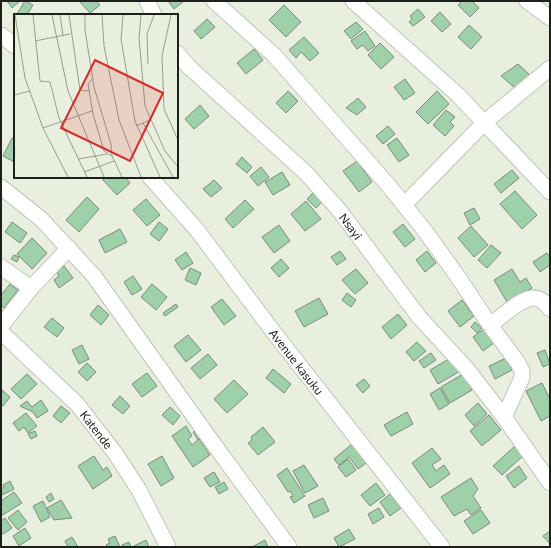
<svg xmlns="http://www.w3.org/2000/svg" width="551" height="548" viewBox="0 0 551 548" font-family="Lato,sans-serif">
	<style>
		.building { fill: #9ed1a9; stroke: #7c897e }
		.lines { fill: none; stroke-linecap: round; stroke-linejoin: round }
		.street-casing { stroke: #c0c6b7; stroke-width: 17 }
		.street { stroke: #fff; stroke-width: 15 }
		.labels { text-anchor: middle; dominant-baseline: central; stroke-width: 3; stroke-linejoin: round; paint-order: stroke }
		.street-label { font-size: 12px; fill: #1d1f1a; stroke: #f6fcec }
		.inset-road { fill: none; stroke: #979c90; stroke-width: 1 }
		.view { fill: #d62828; fill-opacity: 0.15; stroke: #d62828; stroke-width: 2 }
		.inset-edge { fill: none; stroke: #1d1f1a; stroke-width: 2 }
	</style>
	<rect width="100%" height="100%" fill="#e9efdf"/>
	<path class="building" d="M7,1H20L12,8Z
		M25,1L33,5L27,15H19L17,14Z
		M79,1H96L100,5L90,13Z
		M168,1H184L174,9Z
		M462,1H472L479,8L470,17L458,5Z
		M284,5L301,22L286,37L269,20Z
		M418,9L425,17L413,26L409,22L412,19L410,16Z
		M440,12L451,24L442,32L431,21Z
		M207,19L215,27L201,39L194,31Z
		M356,22L363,29L351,39L344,31Z
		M469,25L482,37L471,49L458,37Z
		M365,31L375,46L368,51L363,45L357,49L351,41Z
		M304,37L319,53L310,61L301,52L296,58L289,50Z
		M380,43L394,57L381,69L368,55Z
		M254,49L263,60L246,74L237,63Z
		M518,64L531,76L515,88L501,76Z
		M405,79L415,93L404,100L394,87Z
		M288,91L298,101L286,113L276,103Z
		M437,91L449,104L428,124L416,112Z
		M358,98L366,107L357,115L346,108Z
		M200,105L209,116L194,129L185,119Z
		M446,110L455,117L450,122L454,126L445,136L433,125Z
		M388,126L395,134L383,144L376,136Z
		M12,138L15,139L14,162L3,156Z
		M397,138L409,155L399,162L387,145Z
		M242,157L252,167L247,173L236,164Z
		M357,161L372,182L359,192L343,171Z
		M261,167L269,177L258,186L250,176Z
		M512,170L519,178L501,193L494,184Z
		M282,172L290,185L273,195L265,182Z
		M106,177H125L130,183L117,195L103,180Z
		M214,180L222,188L211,197L203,189Z
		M315,191L324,200L316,208L307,199Z
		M515,191L537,215L522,229L500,204Z
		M87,197L99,209L79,232L66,220Z
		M146,199L160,215L147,226L133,210Z
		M245,200L254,209L233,228L225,219Z
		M306,201L321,219L305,231L291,214Z
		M474,208L480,219L470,225L464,213Z
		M12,222L27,233L20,243L5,232Z
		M159,222L168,229L159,241L150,234Z
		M403,224L415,239L405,247L393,232Z
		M279,225L290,241L274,253L262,237Z
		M471,226L488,245L474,257L458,238Z
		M120,229L127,242L105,253L99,240Z
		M32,238L47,253L32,269L17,254Z
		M491,245L501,253L487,268L478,260Z
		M340,251L346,259L337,265L331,257Z
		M427,251L436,263L425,272L416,260Z
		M186,252L193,263L182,270L175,260Z
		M547,253L550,257V265L540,272L533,262Z
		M14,255L19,257L17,262L11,259Z
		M281,259L289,268L279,277L271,268Z
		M64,266L73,278L59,288L54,280L59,276L56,271Z
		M190,268L201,273L196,285L185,280Z
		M356,269L368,283L355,294L342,280Z
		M512,269L520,282L526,278L532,288L507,302L494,280Z
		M133,276L142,289L132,295L124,282Z
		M10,284L18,290L4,308L1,305V295Z
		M152,284L167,297L156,310L141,297Z
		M347,293L356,300L351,307L342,300Z
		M319,298L328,314L304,327L295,311Z
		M222,299L236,316L224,325L211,307Z
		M462,300L474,316L460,327L448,311Z
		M176,304L178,307L165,316L163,313Z
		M98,305L109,315L101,325L90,315Z
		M398,314L407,325L391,339L382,327Z
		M52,318L64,328L57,337L44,327Z
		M475,322L482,328L477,333L471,327Z
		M484,329L494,343L483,351L473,337Z
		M188,335L201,350L186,362L174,346Z
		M417,342L426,351L414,361L406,352Z
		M82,345L89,359L79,364L72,350Z
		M545,350L550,364L543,367L537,353Z
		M431,353L436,360L424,368L419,361Z
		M208,354L217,365L200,379L191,368Z
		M454,356L462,370L438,384L430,370Z
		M506,358L512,370L495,379L489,366Z
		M87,363L96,372L87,381L78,372Z
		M273,369L291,384L284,393L266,378Z
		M147,373L157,386L142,397L132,384Z
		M27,374L37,384L21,399L11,389Z
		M463,374L472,390L450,403L441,387Z
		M364,379L370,386L363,393L356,385Z
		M234,380L248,394L227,413L214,399Z
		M542,383L550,399V416L541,421L526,391Z
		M440,388L449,404L439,410L430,394Z
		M2,390L10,397L3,406L1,404Z
		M120,396L130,406L123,414L112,405Z
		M41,400L48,411L37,418L33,412L20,406L27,401L32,407Z
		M478,403L487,414L474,426L465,415Z
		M61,406L70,413L61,423L53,416Z
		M170,407L180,416L173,425L162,415Z
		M407,412L413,424L391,436L384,425Z
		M26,413L37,426L28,433L24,427L19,431L13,423Z
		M489,415L501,430L482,446L470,431Z
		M186,426L192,436L188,439L192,445L199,439L210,455L193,467L172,436Z
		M200,427L205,435L198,440L193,432Z
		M263,427L275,442L258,455L248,443L252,440L251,437Z
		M35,431L37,436L31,439L28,434Z
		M352,444L366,463L358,469L349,457L339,465L334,459Z
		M516,445L525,454L502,475L493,466Z
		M432,448L441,459L432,465L436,471L444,465L450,474L430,488L412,463Z
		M94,456L103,470L107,467L112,476L93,489L78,466Z
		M162,456L174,478L161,486L148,464Z
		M348,459L356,470L346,477L338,467Z
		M304,465L318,486L305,493L293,471Z
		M519,466L527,478L514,488L506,476Z
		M287,468L305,496L294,503L290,497L293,496L290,491L288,492L277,475Z
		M214,472L220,482L210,487L204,478Z
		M471,478L478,489L473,496L481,508L471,515L467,509L454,516L441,497Z
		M10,481L14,489L2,495L1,489L4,487L3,485Z
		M224,482L228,489L219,494L215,487Z
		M376,483L385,495L370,506L361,495Z
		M14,492L22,503L1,516V501Z
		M51,493L54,499L49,502L46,497Z
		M390,494L401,508L390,516L380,502Z
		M323,498L329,511L314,518L308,505Z
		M61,500L72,518L54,520L47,508Z
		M43,501L50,517L41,522L33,506Z
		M379,508L384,517L373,524L368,514Z
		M18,510L27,522L18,530L8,518Z
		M481,510L490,523L473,534L464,521Z
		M5,518L12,528L3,534L1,532V521Z
		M25,528L31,538L19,546L13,536Z
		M349,529L355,539L339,547L334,538Z
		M550,531V544L543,536Z
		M115,536L120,547H107L106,545L110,543L108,539Z
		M72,537L78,547H68L65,541Z
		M146,540L149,547H135L134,546Z
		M265,540L268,547H252Z
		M129,542L131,547H123L122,545Z"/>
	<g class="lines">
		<g class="street-casing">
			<g id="street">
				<path d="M147,1L154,15"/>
				<path d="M214,1L274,55L389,186L425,231L456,274L490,325L518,363L522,371V377L520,382L504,417"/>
				<path d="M353,1L458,95L550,192"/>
				<path d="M527,1L550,18"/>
				<path d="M1,35L15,46"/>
				<path id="s1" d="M177,53L189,67L306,173L339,210L419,317L467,369L504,417L550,483"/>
				<path id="s2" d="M150,177L197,230L275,334L442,547"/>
				<path d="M1,187L41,219L94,276L205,432L289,547"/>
				<path d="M404,205L485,122L550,68"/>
				<path d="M1,267L31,288"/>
				<path d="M490,325C500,318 520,299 532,298C540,297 546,303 550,309"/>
				<path d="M1,326L31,288L69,248"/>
				<path id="s3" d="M1,332L77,404L115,453L139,490L168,547"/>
			</g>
		</g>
		<use href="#street" class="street"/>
	</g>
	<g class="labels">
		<g class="street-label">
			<text stroke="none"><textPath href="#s1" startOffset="246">Nsayi</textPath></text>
			<text stroke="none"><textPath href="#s2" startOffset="236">Avenue kasuku</textPath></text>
			<text stroke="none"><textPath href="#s3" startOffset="137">Katende</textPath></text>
		</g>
	</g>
	<g transform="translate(14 14)">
		<rect width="164" height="164" fill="#e9efdf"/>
		<path class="inset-road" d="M1,1L11,64L29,114L54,163M19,1L26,67L36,68L45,104L73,163M38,1L54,77L90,163M46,1L49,22M55,1L66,76L75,77M71,1V16L80,73L97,130L98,142L108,163M88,1L90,32L105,106L127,163M109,1L107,25L121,107L146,163M127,1L125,24L131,92L151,137L164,153M157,1L148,42L150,95L164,126M21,27L56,20M134,50L133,20L140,1M164,54V78M78,65L74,70L79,100L90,137L98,142M0,81L16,77M129,109L159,163M122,112L136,106M29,114L78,97M64,145L93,140M70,158L100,147"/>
		<path class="view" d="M81,46L149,79L116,147L47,114Z"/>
		<rect width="164" height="164" class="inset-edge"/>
	</g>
	<rect width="551" height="548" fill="none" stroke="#1d1f1a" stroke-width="4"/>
</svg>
